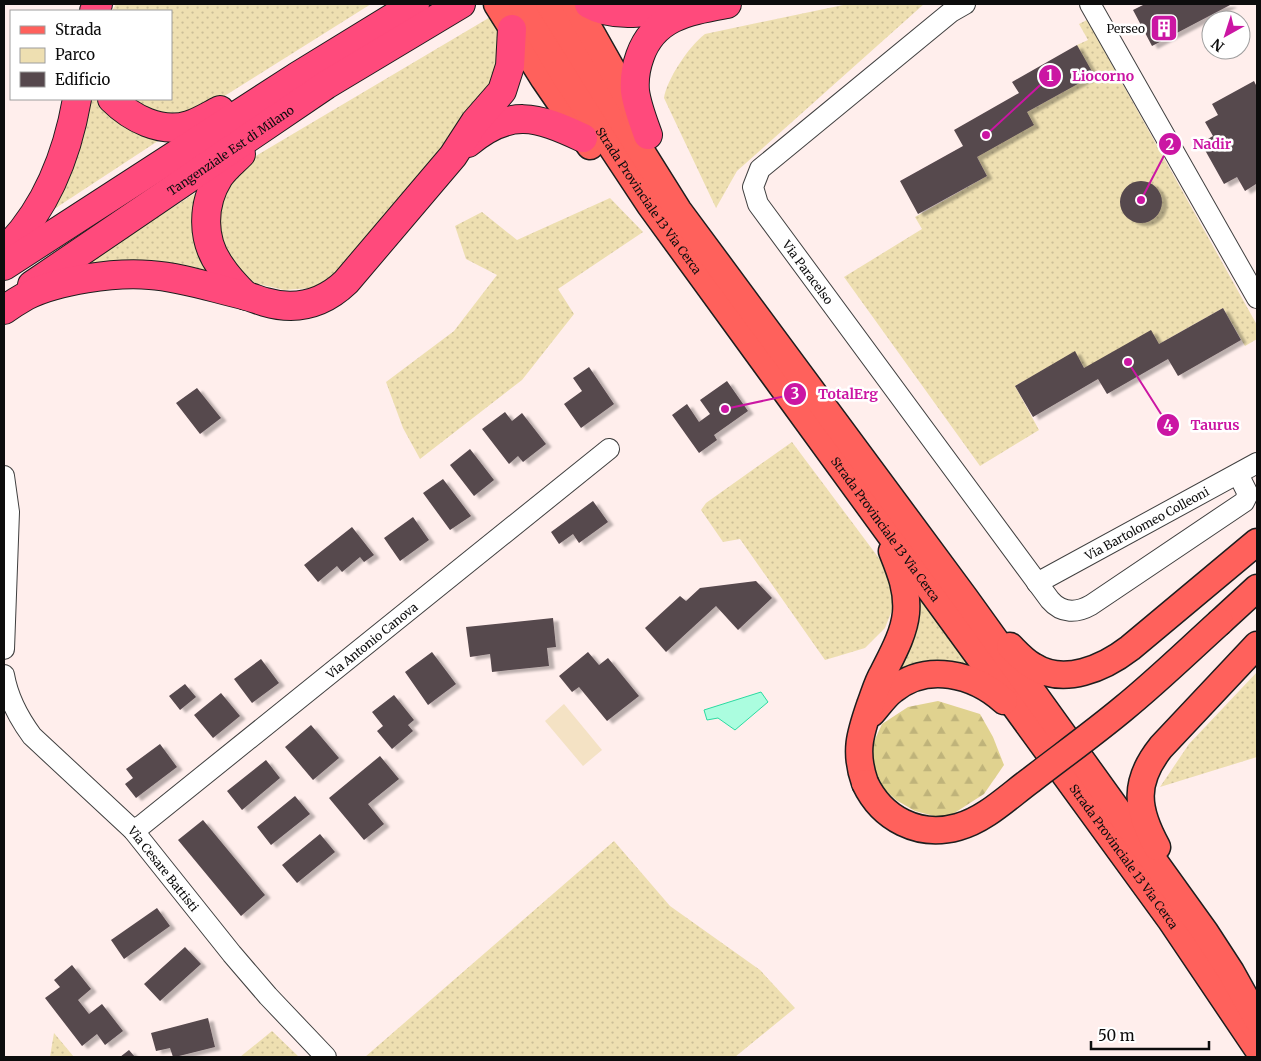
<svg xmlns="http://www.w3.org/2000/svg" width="1261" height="1061" viewBox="0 0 1261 1061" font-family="Merriweather,serif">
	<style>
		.green { fill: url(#green-dots) }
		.forest { fill: url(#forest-firs) }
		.pitch { fill: #f4e2c4 }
		.water { fill: #abfddf; stroke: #2adba1 }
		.building { fill: #56484d; filter: url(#shadow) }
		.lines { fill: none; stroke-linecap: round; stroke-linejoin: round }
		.minor-casing { stroke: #404040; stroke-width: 22 }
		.major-casing { stroke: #1e1e1e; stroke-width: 29 }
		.highway-casing { stroke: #1e1e1e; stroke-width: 30 }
		.minor { stroke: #fff; stroke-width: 20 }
		.major { stroke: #ff615c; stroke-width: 26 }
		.highway { stroke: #ff4a7c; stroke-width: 28 }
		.major-bridge-casing { stroke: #1e1e1e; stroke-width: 29; stroke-linecap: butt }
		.major-bridge { stroke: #ff615c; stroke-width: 26 }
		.labels { text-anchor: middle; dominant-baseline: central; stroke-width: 5; stroke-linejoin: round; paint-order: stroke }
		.poi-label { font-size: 12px; fill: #0d0d0d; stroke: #fff; text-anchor: end }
		.street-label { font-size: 12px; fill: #0d0d0d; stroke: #fff }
		.leader { fill: none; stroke: #cb16a3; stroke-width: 2 }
		.callout-dot { fill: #cb16a3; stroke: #fff; stroke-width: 2 }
		.mark-label { font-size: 15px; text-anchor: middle; font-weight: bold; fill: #fff }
		.callout-label { font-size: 14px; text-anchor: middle; font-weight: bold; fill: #cb16a3; stroke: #fff; stroke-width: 5; stroke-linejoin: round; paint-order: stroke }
	</style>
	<defs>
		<pattern id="green-dots" width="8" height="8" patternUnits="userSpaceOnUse" patternTransform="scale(1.25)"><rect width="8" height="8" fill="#eedfb1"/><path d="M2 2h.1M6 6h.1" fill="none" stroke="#cbbe97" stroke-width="1.8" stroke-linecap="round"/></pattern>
		<pattern id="forest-firs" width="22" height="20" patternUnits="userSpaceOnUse" patternTransform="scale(1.25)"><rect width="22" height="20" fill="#e0d28f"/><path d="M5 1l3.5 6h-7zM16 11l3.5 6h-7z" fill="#bfb37a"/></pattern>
		<filter id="shadow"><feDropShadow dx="5.5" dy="3" stdDeviation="1" flood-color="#0004"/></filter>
	</defs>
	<rect width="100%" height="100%" fill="#ffeeec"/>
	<path class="green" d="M116,4H371L207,107C191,112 160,117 144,108C140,106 135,102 131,99H171V11H112Z
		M848,4H924L737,171L716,208L664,98C667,79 689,46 705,34Z
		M492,16L500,37L497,70L487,93L333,276L313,288L284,290L254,283L227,255L219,235L215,211L242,164Z
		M1087,20L1257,325V339L1245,346L1223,308L1159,344L1084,368L1075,352L1015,386L1039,430L980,466L844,277L922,229L915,217L987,176L977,157L1027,112L1093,75L1077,45L1088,40L1079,24Z
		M87,99H100L161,139L45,215Z
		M205,187L214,276L89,270L85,263Z
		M610,198L643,232L558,289L574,314L522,380L420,459L403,428L386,382L454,331L497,275L466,259L455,226L482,212L517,240Z
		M792,442L896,581V600L885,628L865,648L825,660L740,539L723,542L701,510L706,503Z
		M910,584L983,678L891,672Z
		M1257,672V757L1160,787L1189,744Z
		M614,841L670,906L760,970L795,1008L735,1057H365Z
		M272,1031L299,1057H240Z
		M54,1033L74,1057H50Z"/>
	<path class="forest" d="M938,701L980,714L993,737L1004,765L984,794L945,819L915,811L896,800L884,789L875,771L871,748L882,724L908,707Z"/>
	<path class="pitch" d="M564,704L602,750L583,766L545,721Z"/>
	<path class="water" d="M761,692L768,702L735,730L718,718L707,720L704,710Z"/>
	<path class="building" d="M1145,4H1232L1152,46L1133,10Z
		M1077,45L1094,75L1027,112L1034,125L977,157L987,176L918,214L900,181L963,146L954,130L1019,93L1012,82Z
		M1254,81L1257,87V187L1256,184L1245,191L1237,177L1224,184L1201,143L1213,136L1205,122L1218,115L1212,104Z
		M1120 202a21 21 0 1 1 42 0a21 21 0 1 1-42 0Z
		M1223,308L1241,340L1178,376L1168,359L1107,394L1098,379L1033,417L1015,386L1075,351L1084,368L1151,330L1159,344Z
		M589,367L614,404L581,428L564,404L582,391L573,378Z
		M727,381L748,411L714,435L717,440L699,453L672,415L687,404L699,422L710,414L700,400Z
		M197,388L221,418L200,434L176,403Z
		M505,412L512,421L522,413L546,444L523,462L518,456L509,464L482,429Z
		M470,449L494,480L474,496L450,465Z
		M443,479L471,516L450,530L423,493Z
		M593,501L608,522L579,543L573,534L559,544L551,532Z
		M413,517L429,540L400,561L384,538Z
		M352,527L374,555L364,562L360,557L342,572L337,566L318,582L304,565Z
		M756,581L772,598L738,630L716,606L666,652L645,628L680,596L686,601L700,588Z
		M553,618L556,647L547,648L549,666L492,672L490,654L470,657L466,627Z
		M432,652L456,684L428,705L405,672Z
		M588,652L599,665L608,658L639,696L607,721L579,687L572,692L559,676Z
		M261,659L279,683L252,703L234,679Z
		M185,684L196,697L180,710L169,696Z
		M221,693L240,716L213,738L194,715Z
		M394,695L414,720L408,725L413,731L392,749L377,731L383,726L372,712Z
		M311,725L339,758L313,780L285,747Z
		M160,744L177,767L136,798L125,784L133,778L126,769Z
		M380,756L399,779L368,804L384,824L364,840L329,798Z
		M266,760L280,778L242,810L227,791Z
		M295,796L310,814L271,845L257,827Z
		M203,820L265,895L241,916L178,840Z
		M320,834L335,852L297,883L282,865Z
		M157,908L170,926L124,959L111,940Z
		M185,947L201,964L160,1001L144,984Z
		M72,965L91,989L78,1000L89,1014L102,1004L123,1031L105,1045L97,1034L82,1046L45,998L60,987L54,980Z
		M208,1018L215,1047L175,1057H173L170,1048L156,1051L151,1033Z
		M129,1050L135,1057H120Z"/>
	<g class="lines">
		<g class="minor-casing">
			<g id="minor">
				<path id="s1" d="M965,4L951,12L760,169L753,187L758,204L1050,600C1062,614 1077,613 1091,605L1244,502L1248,494L1238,474"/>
				<path d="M1090,4L1257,298"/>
				<path d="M4,476L9,512L4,649"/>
				<path id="s2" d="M1037,583L1257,463"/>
				<path id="s3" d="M4,675C8,698 18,717 32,736L133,830L232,954L268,996L326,1057"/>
				<path id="s4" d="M133,830L142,825L609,449"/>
			</g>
		</g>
		<g class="major-casing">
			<g id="major">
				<path d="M497,4L544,79L590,146"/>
				<path id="s5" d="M522,4L564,75L650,205L1170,919L1257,1048"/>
				<path d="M549,4L678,210L965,598L1205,932L1231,972L1257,1019"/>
				<path d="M575,4L637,114"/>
				<path d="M1220,622L1257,588"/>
				<path d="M1010,646C1017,653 1024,661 1033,666C1064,686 1104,668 1130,648L1257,542"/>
				<path d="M872,713C879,705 885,696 893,690C927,662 974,674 1004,701"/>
				<path d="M865,783C854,752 860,734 870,705C874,695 877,683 883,673C892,655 904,634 906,613C908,590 900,571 892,551"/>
				<path d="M1157,847C1136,809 1133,782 1161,747L1257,645"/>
			</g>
		</g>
		<g class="highway-casing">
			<g id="highway">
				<path d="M589,4C617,20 654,11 684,5"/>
				<path d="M94,11L98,4"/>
				<path d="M112,99C131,118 161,134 189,125C199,122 210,115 220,110"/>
				<path d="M648,135C643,121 637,106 635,91C634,79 636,67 640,56C654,16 689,11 727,4"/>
				<path d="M468,143C510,108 536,116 583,138"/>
				<path d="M241,154C234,161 225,168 219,177C202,204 201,240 221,267C228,278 237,287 246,296"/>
				<path d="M4,251C46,210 67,156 77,99"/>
				<path d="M4,266L296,77L415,4"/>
				<path id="s6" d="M32,285L326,85L461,4"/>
				<path d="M4,310C11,305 19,300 26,296C57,280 115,272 150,275C181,277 213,288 243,295C251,297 258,300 265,302C296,311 323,304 346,282L453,156L475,122L502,91L510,66L512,29"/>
			</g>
		</g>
		<use href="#minor" class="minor"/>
		<use href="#major" class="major"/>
		<use href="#highway" class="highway"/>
		<g class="major-bridge-casing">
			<path id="major-bridge" d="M865,783C882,819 919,838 958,827C985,820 1009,796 1031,780C1062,756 1094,733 1124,708C1157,681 1188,651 1220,622"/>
		</g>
		<use href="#major-bridge" class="major-bridge"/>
	</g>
	<defs>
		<g id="building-square" transform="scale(1.4375)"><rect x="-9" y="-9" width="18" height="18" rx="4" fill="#cb16a3" stroke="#fff"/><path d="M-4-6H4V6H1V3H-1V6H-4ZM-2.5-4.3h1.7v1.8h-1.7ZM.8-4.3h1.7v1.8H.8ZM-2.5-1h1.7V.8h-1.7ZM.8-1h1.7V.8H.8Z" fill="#fff"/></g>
	</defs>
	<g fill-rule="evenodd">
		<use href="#building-square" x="1164" y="28"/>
	</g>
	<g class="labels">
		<g class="poi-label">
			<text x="1145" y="28">Perseo</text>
		</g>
		<g class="street-label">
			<text stroke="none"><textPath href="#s6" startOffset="240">Tangenziale Est di Milano</textPath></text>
			<text stroke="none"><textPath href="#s5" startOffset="234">Strada Provinciale 13 Via Cerca</textPath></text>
			<text stroke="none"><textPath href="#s1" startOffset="385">Via Paracelso</textPath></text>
			<text stroke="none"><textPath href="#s2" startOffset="125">Via Bartolomeo Colleoni</textPath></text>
			<text stroke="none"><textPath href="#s5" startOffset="639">Strada Provinciale 13 Via Cerca</textPath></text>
			<text stroke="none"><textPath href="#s4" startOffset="305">Via Antonio Canova</textPath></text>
			<text stroke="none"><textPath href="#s5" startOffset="1044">Strada Provinciale 13 Via Cerca</textPath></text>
			<text stroke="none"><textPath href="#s3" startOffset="255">Via Cesare Battisti</textPath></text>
		</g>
	</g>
	<path class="leader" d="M986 135L1050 76M1141 200L1170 144M725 409L795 394M1128 362L1168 425"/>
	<g class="callout-dot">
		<circle cx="986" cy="135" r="5"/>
		<circle cx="1141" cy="200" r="5"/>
		<circle cx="725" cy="409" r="5"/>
		<circle cx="1128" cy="362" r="5"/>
		<circle cx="1050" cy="76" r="12"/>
		<circle cx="1170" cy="144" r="12"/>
		<circle cx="795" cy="394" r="12"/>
		<circle cx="1168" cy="425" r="12"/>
	</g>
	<g class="mark-label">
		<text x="1050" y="81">1</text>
		<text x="1170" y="150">2</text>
		<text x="795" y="399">3</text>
		<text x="1168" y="431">4</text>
	</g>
	<g class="callout-label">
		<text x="1103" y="81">Liocorno</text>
		<text x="1212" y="149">Nadir</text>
		<text x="848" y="399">TotalErg</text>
		<text x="1215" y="430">Taurus</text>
	</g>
	<rect width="1261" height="1061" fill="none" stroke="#0d0d0d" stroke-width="10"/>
	<rect x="10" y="10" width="162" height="90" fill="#ffffff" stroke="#9e9e9e"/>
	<rect x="20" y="26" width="25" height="8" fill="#ff615c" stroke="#9e9e9e"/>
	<text x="55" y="35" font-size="15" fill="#0d0d0d">Strada</text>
	<rect x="20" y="48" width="25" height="15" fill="#eedfb1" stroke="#9e9e9e"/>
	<text x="55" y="60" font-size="15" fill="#0d0d0d">Parco</text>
	<rect x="20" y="72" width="25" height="15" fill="#56484d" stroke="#9e9e9e"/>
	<text x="55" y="85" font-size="15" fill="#0d0d0d">Edificio</text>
	<g transform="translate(1226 35) rotate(219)"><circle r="24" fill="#ffffff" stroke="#9e9e9e"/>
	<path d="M0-4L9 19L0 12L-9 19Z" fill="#cb16a3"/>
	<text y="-8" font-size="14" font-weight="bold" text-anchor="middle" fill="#0d0d0d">N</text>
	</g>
	<path d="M1091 1041v8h118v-8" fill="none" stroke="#0d0d0d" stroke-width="2.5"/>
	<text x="1098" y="1041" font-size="15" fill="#0d0d0d" stroke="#ffffff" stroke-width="4" paint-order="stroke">50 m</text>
</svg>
